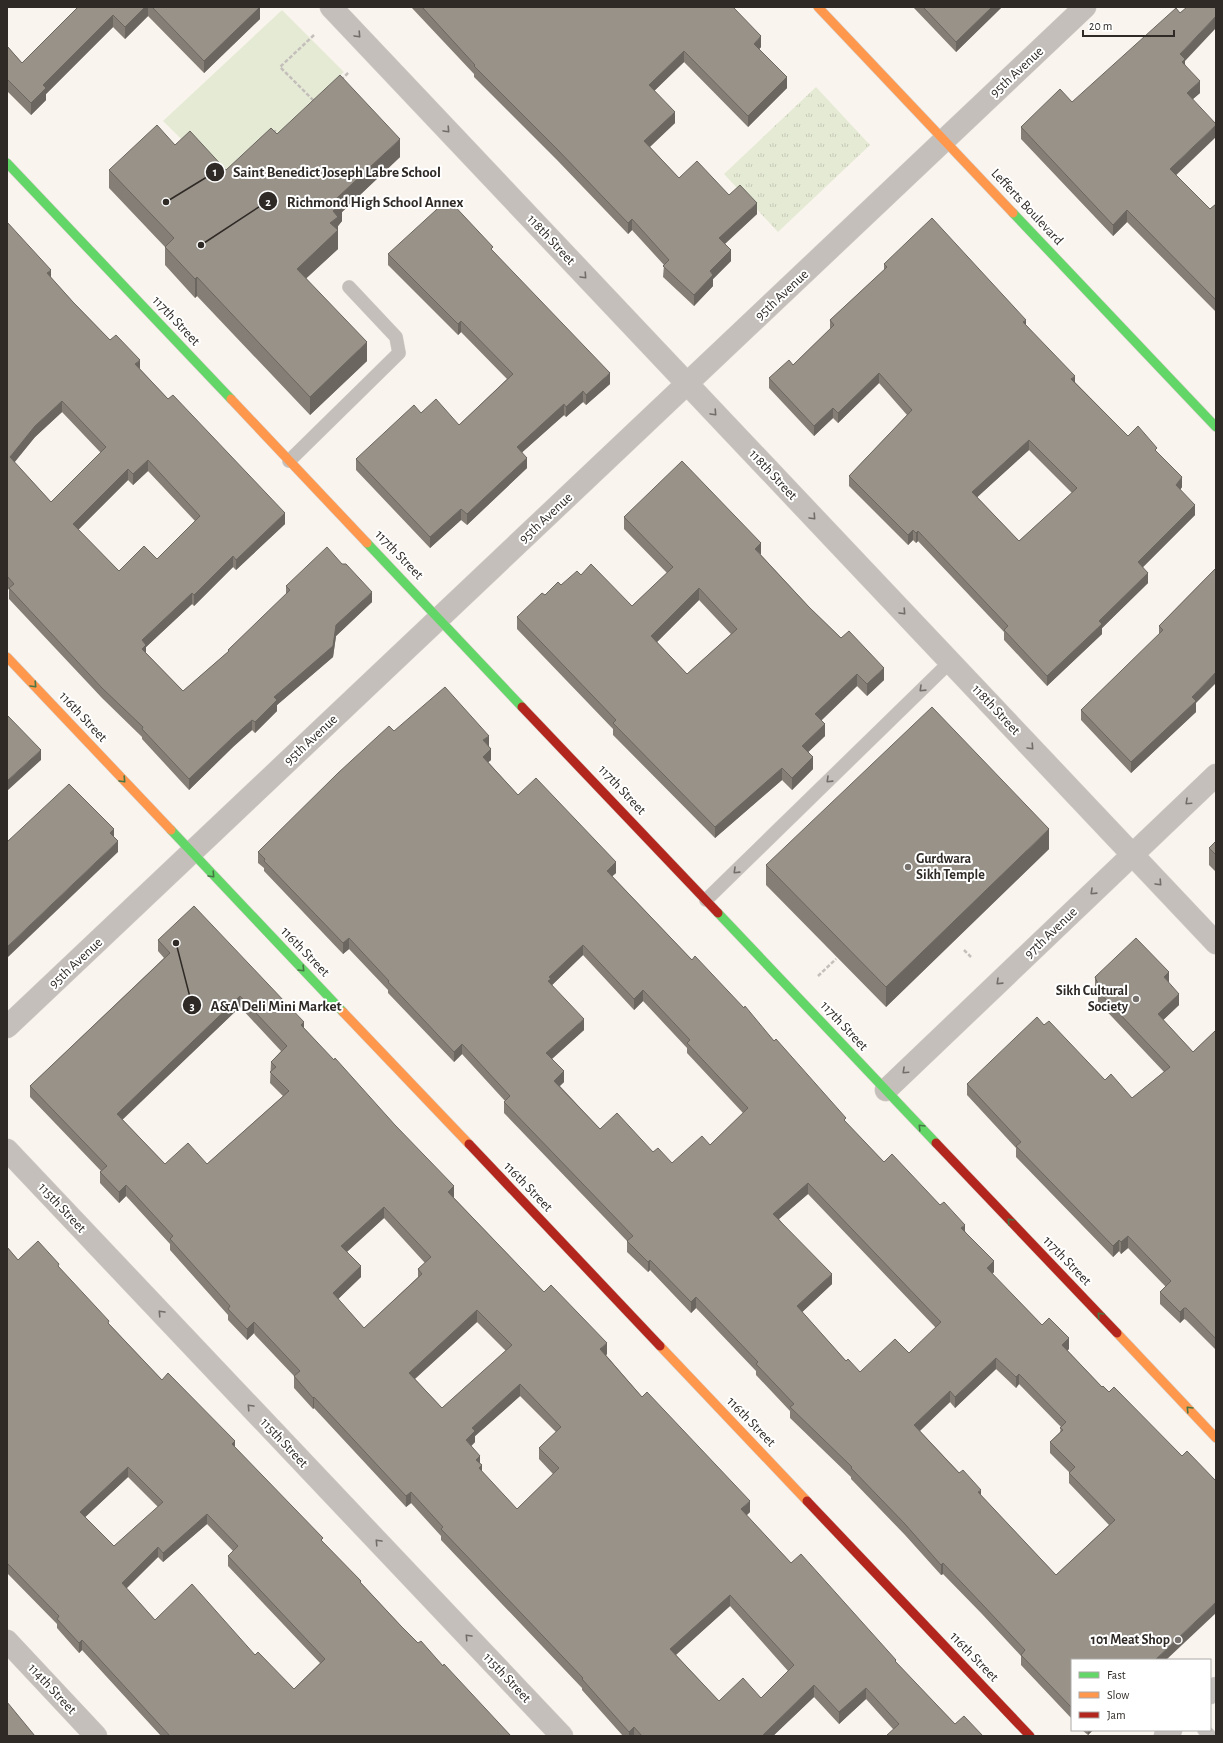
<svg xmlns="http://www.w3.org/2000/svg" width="1223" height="1743" viewBox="0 0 1223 1743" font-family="'Alegreya Sans',sans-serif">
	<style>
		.grass { fill: url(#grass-tufts) }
		.green { fill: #e5ead5 }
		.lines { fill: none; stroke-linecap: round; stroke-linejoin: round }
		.lane-casing { stroke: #d5d0cb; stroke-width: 14 }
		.street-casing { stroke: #d5d0cb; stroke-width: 23 }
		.fast-casing { stroke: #d5d0cb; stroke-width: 10 }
		.slow-casing { stroke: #d5d0cb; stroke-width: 10 }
		.jam-casing { stroke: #d5d0cb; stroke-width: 10 }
		.path { stroke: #c4bfbb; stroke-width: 2.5; stroke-dasharray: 4 2; stroke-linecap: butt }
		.lane { stroke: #c4bfba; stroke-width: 13 }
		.street { stroke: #c4bfba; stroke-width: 22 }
		.fast { stroke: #63d668; stroke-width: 9 }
		.slow { stroke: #ff974d; stroke-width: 9 }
		.jam { stroke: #b3261e; stroke-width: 9 }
		.wall { fill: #847e76; fill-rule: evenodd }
		.shaded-wall { fill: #6b6660 }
		.building { fill: #999289; stroke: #6b6660; fill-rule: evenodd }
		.oneway { stroke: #726d69 }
		.oneway2 { stroke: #467744 }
		.poi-dot { fill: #76716c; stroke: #fff; stroke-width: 1.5 }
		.labels { text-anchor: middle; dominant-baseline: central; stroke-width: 4; stroke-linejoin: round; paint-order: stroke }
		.street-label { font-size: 14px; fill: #2f2a26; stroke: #fff }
		.poi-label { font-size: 14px; font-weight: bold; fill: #2f2a26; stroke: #fff; text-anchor: end }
		.leader { fill: none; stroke: #2f2a26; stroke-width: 1.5 }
		.callout-dot { fill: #2f2a26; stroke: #fff; stroke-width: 1.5 }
		.mark-label { font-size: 12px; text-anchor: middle; font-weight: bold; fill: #fff }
		.callout-label { font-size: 15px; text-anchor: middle; font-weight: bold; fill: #2f2a26; stroke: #fff; stroke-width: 4; stroke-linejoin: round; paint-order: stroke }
	</style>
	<defs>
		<pattern id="grass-tufts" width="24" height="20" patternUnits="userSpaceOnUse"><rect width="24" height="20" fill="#e5ead5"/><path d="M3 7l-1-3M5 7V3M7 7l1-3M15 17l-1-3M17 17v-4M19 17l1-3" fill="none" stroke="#c5c9b7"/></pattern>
	</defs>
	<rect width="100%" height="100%" fill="#faf4ee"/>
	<path class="grass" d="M816,87L870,145L778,232L724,174Z"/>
	<path class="green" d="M282,10L344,72L225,182L163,121Z"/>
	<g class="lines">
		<g class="lane-casing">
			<path id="lane" d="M289,461L399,353L396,337L349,287
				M706,900L950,662
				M1204,1730L1210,1736"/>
		</g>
		<g class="street-casing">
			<path id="street" d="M331,7L1216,943
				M7,1027L1085,7
				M886,1090L1216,775
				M7,1150L562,1736
				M7,1641L96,1736
				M1210,1693L1216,1688
				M1165,1736L1171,1730"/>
		</g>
		<g class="fast-casing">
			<path id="fast" d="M7,163L231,399
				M1013,213L1216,427
				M367,543L522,707
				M171,830L343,1012
				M718,913L936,1143"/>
		</g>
		<g class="slow-casing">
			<path id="slow" d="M818,7L1013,213
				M231,399L367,543
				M7,657L171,830
				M343,1012L469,1144
				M1117,1333L1216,1438
				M660,1346L807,1501"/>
		</g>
		<g class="jam-casing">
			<path id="jam" d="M522,707L718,913
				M936,1143L1117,1333
				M469,1144L660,1346
				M807,1501L1030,1736"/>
		</g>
		<path class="path" d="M314,35L280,67L315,102
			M341,80L349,72
			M273,133L275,131L281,136
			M964,950L971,957
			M818,976L836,959"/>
		<use href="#lane" class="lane"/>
		<use href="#street" class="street"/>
		<use href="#fast" class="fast"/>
		<use href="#slow" class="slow"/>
		<use href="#jam" class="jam"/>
	</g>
	<path class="wall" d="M78,7H260V19L204,73L148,16L125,39L113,27L46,94V100L31,115L7,91V46L22,63Z
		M411,7H733L761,47L759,49L787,88L748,127L684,62L654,91L675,123L650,147L679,178L729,195L757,214L725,244L731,261L713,279V286L694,306L663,277L664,265L632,230L628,234L557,160L474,77V74Z
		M913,7H1002L956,52Z
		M1185,61V64L1200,93L1193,99L1176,175L1210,209L1216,204V312L1127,222L1113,236L1021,139V127L1072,102Z
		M277,134L400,157L342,212V221L338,226V249L306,278L367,361L310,415L197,296L195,298L165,265V247L109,188V170L175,145L226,170Z
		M7,222L51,278L73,302L110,340L140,369L285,524L236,570L233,567L194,606L192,604L146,647V653L183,691L228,652V650L286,595V586L372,602L336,636L333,657L277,705V711L255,733L252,730L234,746L189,790L142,739V737L102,698L9,599V590L7,587ZM62,412L101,453L51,502L14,462L35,437ZM148,471L195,521L157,559L119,571L78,530L128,480L133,485Z
		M493,251L610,384L586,405L583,402L566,417L564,415L522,452L527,468L467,525L461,520L430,548L356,470V459L421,413L459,425L507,379L461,332L458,335L388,265V254Z
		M884,264L1026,325L1075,382L1128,436L1157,452L1182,487L1180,490L1195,515L1143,567L1148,583L1102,628V634L1047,686L1004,640V632L918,541L916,543L913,540L908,545L849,486V476L907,415L879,383L838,423L833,418L814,436L769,388V378L793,365L830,329V320L884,270ZM1029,450L1072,493L1019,541L977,497Z
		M624,517L761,555L809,607L884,680L867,696L857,686L821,721L825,736L808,752L813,769L792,790L782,780L715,838L613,735V729L517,629V617L545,595L581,575L632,606L667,573L624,529ZM699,600L731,634L687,674L657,642Z
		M1216,568L1196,703V712L1131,773L1081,720V710L1159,635V626Z
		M394,731L489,746L491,760L488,762L518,795L616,873L612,876L692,960L774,1041L846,1123L884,1162L965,1231L994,1272L992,1274L1042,1325L1069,1349L1067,1350L1102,1387L1109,1392L1182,1456L1072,1660V1719L1021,1665V1656L982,1614L943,1574L941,1575L905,1535L851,1479V1477L790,1418V1411L756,1375V1371L696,1308L691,1313L650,1270L648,1272L627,1252V1241L504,1113V1102L505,1101L462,1054L454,1062L388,993V990L349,949L343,954L264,871V868L258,863V852ZM583,955L634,1010L643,1001L687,1048V1053L743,1113L710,1145L672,1163L653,1152L600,1129L560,1086L564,1082L552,1059L584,1030L552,985ZM808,1194L936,1328L909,1353L860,1372L846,1361L802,1312L832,1284L779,1219ZM996,1369L1016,1388L1019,1384L1061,1427L1060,1432L1050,1442V1453L1069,1472V1483L1109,1525L1056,1575L920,1431L950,1402L955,1408Z
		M1216,841V872L1209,865V848Z
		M1049,849L886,1007L766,885V865Z
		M158,940L304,1028L454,1198L544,1292L607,1354L606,1355L642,1397L750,1512L746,1515L791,1563L896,1663L955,1724L983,1736L893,1729L866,1699L839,1724L814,1697L773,1736H623L582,1690V1688L441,1540V1536L411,1503L406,1507L314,1408L313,1409L294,1388V1376L255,1335L254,1333L247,1340L228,1320V1315L170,1250V1244L126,1196L119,1203L100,1183V1172L101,1171L30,1097V1086L164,958L158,951ZM240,1007L281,1051L271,1062L270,1083L283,1096L207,1164H165L122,1119ZM384,1218L425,1263L418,1269V1277L364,1328L338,1299L361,1277L347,1252ZM477,1322L506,1351L442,1408L415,1379ZM520,1396L556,1432L539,1448V1459L553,1474L517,1509L482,1472L471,1446L475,1442V1436ZM730,1606L788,1671L761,1698L719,1701L676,1655Z
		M1095,977L1169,984L1179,1005L1163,1020L1193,1052L1216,1030V1350L1186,1320L1184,1319L1180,1323L1160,1304V1292L1166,1287L1128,1248L1121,1254L1119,1251L1113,1257L1016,1157V1148L967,1095V1084L1044,1025L1105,1080L1132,1098L1164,1072L1098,1002V995L1095,988Z
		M7,1247L18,1260L59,1268L109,1324L162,1380L235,1448L401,1626L418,1643L443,1666L511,1736H161L82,1650L79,1653L57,1628V1624L7,1573ZM128,1477L158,1507L114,1546L85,1517ZM207,1524L233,1551L228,1556V1566L320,1663L294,1689L255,1655L155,1620L126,1588L158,1557L163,1562Z
		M1082,1730H1093L1088,1735Z"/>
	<path class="shaded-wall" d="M145,7H148V16L125,39V27Z
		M260,7V19L204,73V61Z
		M992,7H1002L956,52V42Z
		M113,15V27L46,94V100L31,115V103L43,85Z
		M1216,16V28L1185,61V71L1180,54Z
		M761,36V47L754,55V44Z
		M684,51V62L649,96V85Z
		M787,77V88L748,127V116Z
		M1200,81V93L1187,104V93Z
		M675,112V123L644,152V141Z
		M1216,125V137L1170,181V169Z
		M400,139V157L342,212V221L338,226V249L297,287V269L330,223L333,211L337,198Z
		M757,203V214L719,249V238Z
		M1127,210V222L1113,236V225Z
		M632,219V230L628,234V223Z
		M731,250V261L713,279V286L694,306V295L710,271Z
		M51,270V281L47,273Z
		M197,277V296L195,298V279Z
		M1026,320V329L1023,322Z
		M461,321V332L458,335V324Z
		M367,342V361L310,415V397Z
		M140,360V371L135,364Z
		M610,373V384L586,405V395Z
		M879,373V383L838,423V413Z
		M1075,376V386L1071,379Z
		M583,391V402L566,417V407Z
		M62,401V412L35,437L10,468V457L35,426Z
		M564,404V415L517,457V447Z
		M833,408V418L814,436V426Z
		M1029,440V450L972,502V492Z
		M527,458V468L467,525V514Z
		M148,460V471L133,485V474Z
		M128,469V480L73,535V524Z
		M1182,477V487L1176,495V485Z
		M1195,505V515L1138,572V562Z
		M461,509V520L430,548V537Z
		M285,513V524L236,570V560Z
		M913,530V540L908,545V535Z
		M918,531V541L916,543V533Z
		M761,543V555L755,549Z
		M233,556V567L194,606V595Z
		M1148,573V583L1102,628V634L1047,686V676L1099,621Z
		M699,588V600L651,648V636Z
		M372,592V602L336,636L333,657L277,705V711L255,733V722L274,697L336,625Z
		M192,593V604L146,647V655L142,659V640Z
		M884,668V680L867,696V684Z
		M1216,672V683L1196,703V712L1131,773V762L1192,697Z
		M857,674V686L815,726V714Z
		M252,720V730L234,746L189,790V779L234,736Z
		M825,724V736L802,758V746Z
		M489,736V747L483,740Z
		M491,749V760L483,767V757Z
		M41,750V760L7,791V781Z
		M813,757V769L792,790V778Z
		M782,768V780L715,838V827Z
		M114,829V840L110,833Z
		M1049,829V849L886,1007V987Z
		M118,841V852L7,958V947Z
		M616,862V873L607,881V871Z
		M349,938V949L343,954V943Z
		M583,945V955L551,986L548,981L549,977Z
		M1169,972V983L1164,977Z
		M643,990V1001L634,1010V999Z
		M1179,994V1005L1158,1025V1014Z
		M240,996V1007L117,1125V1114Z
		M584,1019V1030L546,1064V1053Z
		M304,1022V1033L301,1025Z
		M462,1044V1054L454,1062V1052Z
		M564,1071V1082L554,1091V1081Z
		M808,1183V1194L773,1224V1214Z
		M126,1185V1196L119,1203V1192Z
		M454,1186V1198L448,1192Z
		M384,1207V1218L341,1257V1246Z
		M965,1225V1235L961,1228Z
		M1128,1236V1248L1121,1254V1242Z
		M1119,1240V1251L1113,1257V1246Z
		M650,1260V1270L648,1272V1262Z
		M994,1261V1272L987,1279V1268Z
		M361,1266V1277L333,1304V1293Z
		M832,1274V1284L797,1317V1306Z
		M696,1297V1308L691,1313V1302Z
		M1184,1308V1319L1180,1323V1312Z
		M477,1310V1322L409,1384V1373Z
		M254,1322V1333L247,1340V1329Z
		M1069,1338V1349L1062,1356V1345Z
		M607,1343V1354L600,1361V1349Z
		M996,1358V1369L955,1408V1397Z
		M1019,1374V1384L1016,1388V1377Z
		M520,1384V1396L475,1436V1442L466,1451V1440L472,1428Z
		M950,1391V1402L914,1436V1425Z
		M314,1397V1408L313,1409V1398Z
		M235,1441V1451L232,1444Z
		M480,1456V1467L476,1460Z
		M482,1465V1477L479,1468Z
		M128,1467V1477L80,1522V1512Z
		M981,1490V1500L978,1492Z
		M411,1492V1503L406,1507V1496Z
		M750,1501V1512L741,1521V1509Z
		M207,1514V1524L163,1562V1553Z
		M158,1547V1557L122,1593V1583Z
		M943,1563V1574L941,1575V1565Z
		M730,1595V1606L670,1660V1649Z
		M1216,1602V1613L1166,1660H1155Z
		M82,1640V1650L79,1653V1643Z
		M814,1685V1697L773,1736H762Z
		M866,1688V1699L839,1724V1712Z
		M634,1727V1736H629V1732Z
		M1088,1730H1093L1088,1735Z"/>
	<path class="building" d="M78,7H145L125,27L113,15L43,85L46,88L31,103L7,79V46L22,63Z
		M152,7H260L204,61Z
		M422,7H733L761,36L754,44L787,77L748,116L684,51L649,85L675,112L644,141L679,178L697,161L729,195L740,185L757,203L719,238L731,250L710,271L713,275L694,295L663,266L669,260L632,219L628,223L557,149L474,66L475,65Z
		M923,7H992L956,42Z
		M1187,7H1216V16L1180,54L1185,59L1182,62L1200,81L1187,93L1216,124V125L1170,169L1210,209L1216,204V300L1127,210L1113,225L1021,127L1060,89L1072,102L1176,8L1180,13Z
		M340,75L400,139L337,198L342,203L333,211L338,217L330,223L338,230L297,269L367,342L310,397L197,277L195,279L165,247L174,238L109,170L157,125L175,145L190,131L226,170L271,128L277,134Z
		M448,199L493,247L491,249L610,373L586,395L583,391L566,407L564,404L517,447L527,458L467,514L461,509L430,537L356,459L414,405L421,413L436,399L459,425L513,374L461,321L458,324L388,254Z
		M932,218L1026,320L1023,322L1075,376L1071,379L1128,436L1138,426L1157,448L1155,450L1182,477L1176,485L1195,505L1138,562L1148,573L1099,621L1102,624L1047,676L1004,630L1008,626L918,531L916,533L913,530L908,535L849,476L912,410L879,373L838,413L833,408L814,426L769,378L789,360L793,365L834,325L830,320L887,267L884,264ZM1029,440L1077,488L1019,541L972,492Z
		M7,222L51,270L47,273L73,302L110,340L116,335L140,360L135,364L168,399L173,395L285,513L236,560L233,556L194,595L192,593L142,640L146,645L142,649L183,691L229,651L228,650L290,590L286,586L327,547L342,564H346L372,592L336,625L333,646L274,697L277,700L255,722L252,720L234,736L189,779L142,729L143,727L102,688L9,588L14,584L7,576ZM62,401L106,447L51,502L10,457L35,426ZM148,460L200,516L157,559L144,546L119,571L73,524L128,469L133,474Z
		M682,461L761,543L755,549L809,607L841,638L849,631L884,668L867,684L857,674L815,714L825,724L802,746L813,757L792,778L782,768L715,827L613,723L616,720L517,617L542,593L545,595L558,582L561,585L577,571L581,575L591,564L632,606L673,567L624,517ZM699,588L737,629L687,674L651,636Z
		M1216,568V672L1192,697L1196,701L1131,762L1081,710L1163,630L1159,626Z
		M445,687L489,736L483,740L491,749L483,757L518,795L536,778L616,862L607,871L692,960L695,956L744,1008L745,1006L774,1041L776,1039L846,1118L844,1120L884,1162L892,1154L940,1205L944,1202L965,1225L961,1228L994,1261L987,1268L1042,1325L1049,1318L1069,1338L1062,1345L1102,1387L1103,1386L1109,1392L1114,1387L1182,1456L1187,1451L1216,1481V1602L1155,1660H1072V1708L1021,1655L1025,1650L982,1604L943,1563L941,1565L905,1524L851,1468L852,1467L790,1407L794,1404L756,1364L758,1362L696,1297L691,1302L650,1260L648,1262L627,1241L633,1236L504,1102L510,1096L462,1044L454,1052L388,982L389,981L349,938L343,943L264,861L265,859L258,852L338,773L389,726L394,731ZM583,945L634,999L643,990L690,1040L687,1043L748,1108L710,1145L702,1136L672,1163L658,1148L653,1152L617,1113L600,1129L554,1081L564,1071L546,1053L584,1019L548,981L551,979L549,977ZM808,1183L941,1322L909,1353L895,1339L860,1372L848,1359L846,1361L797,1306L832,1274L773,1214ZM996,1358L1016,1377L1019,1374L1066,1422L1060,1428L1063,1430L1050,1442L1075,1467L1069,1473L1115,1520L1056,1575L978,1492L981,1490L963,1470L959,1473L914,1425L950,1391L955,1397Z
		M932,707L1049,829L886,987L766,865Z
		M7,715L41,750L7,781Z
		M69,784L114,829L110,833L118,841L7,947V842Z
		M1216,841V855L1209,848Z
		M194,906L304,1022L301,1025L334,1060L335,1058L395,1125L454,1186L448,1192L544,1292L551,1285L607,1343L600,1349L642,1397L647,1392L750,1501L741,1509L791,1563L801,1554L896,1660L895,1661L955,1724L964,1716L983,1736H886L899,1724L866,1688L839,1712L814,1685L762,1736H642L634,1727L629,1732L582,1679L583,1678L441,1529L443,1527L411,1492L406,1496L314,1397L313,1398L294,1376L300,1371L255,1323L254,1322L247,1329L228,1309L230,1306L170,1239L173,1236L126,1185L119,1192L100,1172L107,1166L30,1086L170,953L158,940ZM240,996L287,1046L271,1062L276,1067L270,1072L289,1091L207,1164L188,1143L165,1164L117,1114ZM384,1207L431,1257L418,1269L422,1274L364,1328L333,1293L361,1266L341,1246ZM477,1310L512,1345L442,1408L409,1373ZM520,1384L561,1427L539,1448L559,1468L517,1509L479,1468L482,1465L476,1460L480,1456L466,1440L475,1431L472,1428ZM730,1595L794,1665L761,1698L743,1678L719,1701L670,1649Z
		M1136,938L1169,972L1164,977L1179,994L1158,1014L1193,1052L1216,1030V1180H1215L1216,1181V1339L1186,1308H1184L1180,1312L1160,1292L1171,1281L1128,1236L1121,1242L1119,1240L1113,1246L1016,1146L1021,1142L967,1084L1037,1017L1044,1025L1049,1021L1105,1080L1111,1074L1132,1098L1170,1067L1098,991V984L1095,977Z
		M38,1241L59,1264L58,1266L109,1321L108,1323L162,1380L168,1373L235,1441L232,1444L323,1538L321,1540L361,1581L360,1582L401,1626L418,1643L421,1641L443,1666L444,1664L511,1736H170L82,1640L79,1643L57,1619L59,1616L7,1563V1247L18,1260ZM128,1467L163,1502L114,1546L80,1512ZM207,1514L238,1546L228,1556L325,1659L294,1689L258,1652L255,1655L192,1584L155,1620L122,1583L158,1547L163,1553Z
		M7,1702L35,1736H7Z"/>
	<defs><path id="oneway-chevron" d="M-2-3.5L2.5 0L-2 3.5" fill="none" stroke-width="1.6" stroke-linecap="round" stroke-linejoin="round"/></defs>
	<g class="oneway">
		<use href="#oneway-chevron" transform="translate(358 35) rotate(47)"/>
		<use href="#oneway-chevron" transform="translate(447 130) rotate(47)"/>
		<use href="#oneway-chevron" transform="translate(584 276) rotate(47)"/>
		<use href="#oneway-chevron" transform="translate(714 413) rotate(47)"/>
		<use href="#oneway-chevron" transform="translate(813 517) rotate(47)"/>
		<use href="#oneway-chevron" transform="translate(903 612) rotate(47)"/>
		<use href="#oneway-chevron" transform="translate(922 689) rotate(136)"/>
		<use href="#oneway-chevron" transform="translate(1031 747) rotate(47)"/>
		<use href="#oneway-chevron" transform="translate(829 780) rotate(136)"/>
		<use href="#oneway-chevron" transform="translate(1188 802) rotate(137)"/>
		<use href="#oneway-chevron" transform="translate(736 871) rotate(136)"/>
		<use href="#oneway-chevron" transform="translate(1159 883) rotate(47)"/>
		<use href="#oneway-chevron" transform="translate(1093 892) rotate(136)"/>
		<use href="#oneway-chevron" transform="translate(999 982) rotate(136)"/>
		<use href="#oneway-chevron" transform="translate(905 1071) rotate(137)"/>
		<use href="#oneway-chevron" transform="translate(161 1313) rotate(-133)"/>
		<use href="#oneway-chevron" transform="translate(250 1407) rotate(-133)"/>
		<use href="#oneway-chevron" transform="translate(378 1542) rotate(-133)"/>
		<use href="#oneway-chevron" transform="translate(468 1637) rotate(-133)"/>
	</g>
	<g class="oneway2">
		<use href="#oneway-chevron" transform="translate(34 685) rotate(47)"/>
		<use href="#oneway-chevron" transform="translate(123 780) rotate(47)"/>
		<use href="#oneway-chevron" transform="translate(212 875) rotate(47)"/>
		<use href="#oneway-chevron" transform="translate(302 969) rotate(46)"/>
		<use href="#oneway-chevron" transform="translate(921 1127) rotate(-134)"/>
		<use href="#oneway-chevron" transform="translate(1010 1221) rotate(-134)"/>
		<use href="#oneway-chevron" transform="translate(1100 1315) rotate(-134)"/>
		<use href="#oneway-chevron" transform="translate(1189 1409) rotate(-134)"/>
	</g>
	<g class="poi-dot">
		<circle cx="908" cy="867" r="4"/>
		<circle cx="1136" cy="999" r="4"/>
		<circle cx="1178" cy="1640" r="4"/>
	</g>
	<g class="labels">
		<g class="street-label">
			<text transform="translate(1017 72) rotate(-43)">95th Avenue</text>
			<text transform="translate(1027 207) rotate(47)">Lefferts Boulevard</text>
			<text transform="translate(551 240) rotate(47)">118th Street</text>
			<text transform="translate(782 295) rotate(-43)">95th Avenue</text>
			<text transform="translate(176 321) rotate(47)">117th Street</text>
			<text transform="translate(773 475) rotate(47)">118th Street</text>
			<text transform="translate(546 518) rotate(-43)">95th Avenue</text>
			<text transform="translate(399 555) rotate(46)">117th Street</text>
			<text transform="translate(996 710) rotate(47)">118th Street</text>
			<text transform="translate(83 717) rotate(47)">116th Street</text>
			<text transform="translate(311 740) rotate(-43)">95th Avenue</text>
			<text transform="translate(622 790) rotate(47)">117th Street</text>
			<text transform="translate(1051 933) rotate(-44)">97th Avenue</text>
			<text transform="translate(305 952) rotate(46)">116th Street</text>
			<text transform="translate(76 963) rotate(-43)">95th Avenue</text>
			<text transform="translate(844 1026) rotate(47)">117th Street</text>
			<text transform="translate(528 1187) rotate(46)">116th Street</text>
			<text transform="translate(62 1208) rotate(47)">115th Street</text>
			<text transform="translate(1067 1261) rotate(46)">117th Street</text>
			<text transform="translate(751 1422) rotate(46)">116th Street</text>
			<text transform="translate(284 1443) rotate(47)">115th Street</text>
			<text transform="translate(974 1657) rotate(46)">116th Street</text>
			<text transform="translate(507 1678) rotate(47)">115th Street</text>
			<text transform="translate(52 1689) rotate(47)">114th Street</text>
		</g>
		<g class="poi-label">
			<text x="916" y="859" text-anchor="start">Gurdwara<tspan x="916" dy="16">Sikh Temple</tspan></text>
			<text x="1128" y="991">Sikh Cultural<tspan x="1128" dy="16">Society</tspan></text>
			<text x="1170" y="1640">101 Meat Shop</text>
		</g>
	</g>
	<path class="leader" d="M166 202L215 172M201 245L268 201M176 943L192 1005"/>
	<g class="callout-dot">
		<circle cx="166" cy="202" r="4"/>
		<circle cx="201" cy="245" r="4"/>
		<circle cx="176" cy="943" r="4"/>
		<circle cx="215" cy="172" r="10"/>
		<circle cx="268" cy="201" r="10"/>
		<circle cx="192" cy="1005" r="10"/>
	</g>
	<g class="mark-label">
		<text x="215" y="176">1</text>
		<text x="268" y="206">2</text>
		<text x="192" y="1010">3</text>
	</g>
	<g class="callout-label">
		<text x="337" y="177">Saint Benedict Joseph Labre School</text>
		<text x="375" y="207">Richmond High School Annex</text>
		<text x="276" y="1011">A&amp;A Deli Mini Market</text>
	</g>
	<rect width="1223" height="1743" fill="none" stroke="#2f2a26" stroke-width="16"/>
	<rect x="1071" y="1659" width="140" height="72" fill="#ffffff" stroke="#acaaa8"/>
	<rect x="1079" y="1672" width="20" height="6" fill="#63d668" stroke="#acaaa8"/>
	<text x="1107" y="1679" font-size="12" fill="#2f2a26">Fast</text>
	<rect x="1079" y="1692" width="20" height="6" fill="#ff974d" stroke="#acaaa8"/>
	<text x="1107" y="1699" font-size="12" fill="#2f2a26">Slow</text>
	<rect x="1079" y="1712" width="20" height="6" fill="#b3261e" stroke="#acaaa8"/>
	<text x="1107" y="1719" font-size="12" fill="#2f2a26">Jam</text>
	<path d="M1083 30v6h91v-6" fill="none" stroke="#2f2a26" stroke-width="2"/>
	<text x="1089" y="30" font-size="12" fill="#2f2a26" stroke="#ffffff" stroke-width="3" paint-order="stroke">20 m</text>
</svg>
